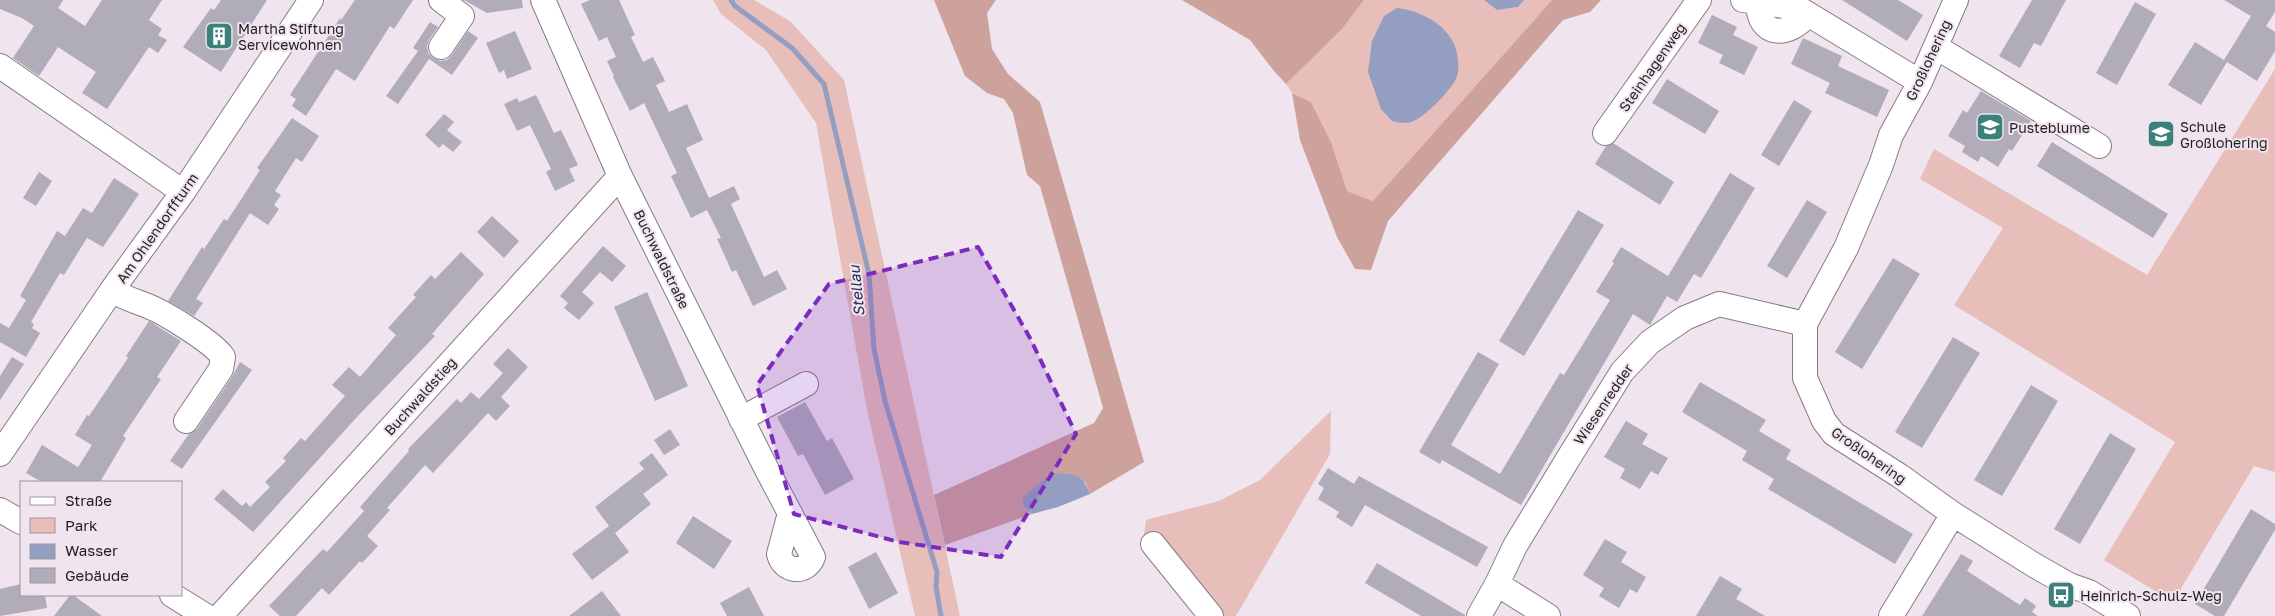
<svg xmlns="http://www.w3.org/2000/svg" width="2275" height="616" viewBox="0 0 2275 616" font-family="'Golos Text',sans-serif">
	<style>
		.green { fill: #e7beb9 }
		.forest { fill: #cda29c }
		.water { fill: #949ec1 }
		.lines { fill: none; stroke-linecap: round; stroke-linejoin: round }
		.stream { stroke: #949ec1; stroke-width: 5 }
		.building { fill: #b0acb9 }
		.minor-casing { stroke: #877c85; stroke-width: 26 }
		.minor { stroke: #fff; stroke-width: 24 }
		.marked { fill: #7b2cbf; fill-opacity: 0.2; stroke: #7b2cbf; stroke-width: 4; stroke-dasharray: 10 6; stroke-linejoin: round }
		.labels { text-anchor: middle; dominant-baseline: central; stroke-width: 4; stroke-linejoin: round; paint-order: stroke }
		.poi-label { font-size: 14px; fill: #221e22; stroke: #f0e4ee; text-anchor: start }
		.street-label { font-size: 14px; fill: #221e22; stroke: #f0e4ee }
		.water-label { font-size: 15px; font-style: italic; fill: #232b59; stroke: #f0e4ee }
	</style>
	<rect width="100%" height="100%" fill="#f0e4ee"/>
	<path class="green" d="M713,0H754L790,21L844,80L960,616H915L867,410L816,123L766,50L721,14Z
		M1364,0H1484L1497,10L1518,7L1524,0H1552L1373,201L1347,191L1331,142L1311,102L1292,93L1286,84L1342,29Z
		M2275,69V472L2254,466L2173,602L2104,560L2175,442L1954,305L2003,228L1920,179L1934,149L2147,275Z
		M1331,411L1330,454L1236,616H1204L1143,542L1146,520L1219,501L1260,480Z"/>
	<path class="forest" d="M934,0H996L987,13L992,49L1008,74L1040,102L1144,462L1090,494L1085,482L1023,506L1032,514L945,545L934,495L1094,423L1103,408L1040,186L1027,175L1013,113L1004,99L987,93L965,76Z
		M1182,0H1364L1342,29L1286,84L1274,71L1250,40Z
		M1552,0H1601L1590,12L1563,20L1388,221L1371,270L1355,269L1337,237L1300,140L1292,93L1311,102L1331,142L1347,191L1373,201Z"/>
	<path class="water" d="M1484,0H1524L1518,7L1497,10Z
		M1397,8C1424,11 1457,29 1458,61C1458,65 1459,72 1457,76C1453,89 1424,118 1411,122C1406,124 1397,122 1392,121L1381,109L1368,72L1372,41L1384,16Z
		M1053,473C1074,474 1082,473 1090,494L1058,507L1032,514L1023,506V497Z"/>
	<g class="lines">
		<path class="stream" d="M731,0L735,6L792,48L824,84L869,274L874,349L885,401L937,572L936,587L941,616"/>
	</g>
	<path class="building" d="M0,0H63L58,8L85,26L102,0H162L149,20L162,29L158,35L167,40L158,53L149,47L107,109L82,93L96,72L58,47L39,76L13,58L34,26L22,18L0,9Z
		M221,0H267L221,72L183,47L211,8L214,10Z
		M355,0H413L394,29L390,26L355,81L336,69L306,116L292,106L296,99L290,95L340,18L341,20Z
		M464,0H522L523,8L487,13Z
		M590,0H619L635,35L631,37L643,62L653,57L665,81L656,85L669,112L687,104L703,140L686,148L709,198L734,186L740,199L731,204L764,277L777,270L787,289L753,306L736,270L732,272L717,239L721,238L707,210L691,218L671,176L677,173L644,103L630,111L613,77L614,76L607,61L616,57L607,37L599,41L581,4Z
		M1842,0H1898L1923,15L1907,41Z
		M2032,0H2066L2041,46L2034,43L2020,68L1999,56Z
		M2224,0H2275V12L2266,26L2275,32V51L2257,81L2227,62L2201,105L2168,85L2195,42L2224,60L2251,16Z
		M2135,2L2156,14L2117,85L2096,73Z
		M1712,15L1737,27L1733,35L1758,47L1744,75L1719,63L1723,55L1698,43Z
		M430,22L438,27L429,40L427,46L428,53L433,58L440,61L447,60L452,55L468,31L478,38L452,75L429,59L398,104L386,96L418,51L413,48Z
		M515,31L532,69L507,79L504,70L499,73L486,43Z
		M1803,38L1842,56L1838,66L1889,90L1877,117L1825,93L1830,83L1791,64Z
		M1667,79L1719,111L1705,134L1652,103Z
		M1981,91L2031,121L2012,151L2009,149L1998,167L1981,156L1978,162L1962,152L1965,146L1948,136L1963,110L1967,113Z
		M536,95L554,133L561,130L578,165L569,169L575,181L555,191L546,172L551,169L530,125L517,131L504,104L517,98L519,102Z
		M1794,100L1812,111L1779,166L1761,155Z
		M444,114L454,122L447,130L462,142L453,152L443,144L439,148L425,135Z
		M292,118L319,136L302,162L296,158L275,191L281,195L274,205L279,209L268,225L250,213L196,299L203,303L194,316L168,301L202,247L204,249L224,219L227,221L260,170L257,168Z
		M2052,142L2168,214L2153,238L2037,166Z
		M1613,143L1674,182L1660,205L1595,164L1606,146Z
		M39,172L52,181L36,206L23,198Z
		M1730,173L1755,188L1701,278L1694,274L1677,302L1667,296L1650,325L1633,314L1521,505L1442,460L1440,464L1419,452L1478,352L1499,364L1451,445L1500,474L1560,373L1564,375L1610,300L1596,292L1614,263L1612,262L1621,247L1668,276Z
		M114,178L139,194L103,247L87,238L64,275L60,273L31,322L34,324L32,328L40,333L26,357L0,342V323L9,328L26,300L20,296L57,231L65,236L83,208L92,213Z
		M1807,200L1827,212L1787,278L1767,266Z
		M1578,210L1604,225L1524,356L1499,341Z
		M492,216L519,241L504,258L477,232Z
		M603,246L626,266L612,282L600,272L582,292L594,303L579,320L564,308L568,303L560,296Z
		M461,252L484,274L432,334L435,336L356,418L253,532L214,499L223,489L242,506L246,502L250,507L270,487L265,482L286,461L283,458L301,438L305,441L345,396L332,385L349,367L360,377L396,335L388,328L416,297L413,295L431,275L435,279Z
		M1893,258L1920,274L1862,369L1835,352Z
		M647,292L688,386L655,401L614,307Z
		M149,321L181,341L157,377L161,379L123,436L126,438L100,482H42L26,473L42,445L78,467L92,445L75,435L87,415L89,416L128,358L126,356Z
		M1953,337L1980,353L1922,448L1895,432Z
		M508,348L528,367L501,397L510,406L496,421L488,413L433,473L425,465L387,508L390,510L367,536L378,546L362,563L360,561L329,595L322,588L296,616H280L269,606L323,549L327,552L364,511L360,507L409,451L408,449L457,399L461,403L471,392L479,399L503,373L493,364Z
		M12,357L24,364L0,400V376Z
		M240,362L252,370L182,469L170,461L189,434L197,429L232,377Z
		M1700,382L1766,420L1759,431L1791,450L1786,459L1913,534L1895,564L1768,489L1774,479L1742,460L1747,451L1682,412Z
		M2031,385L2058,401L2002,496L1974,480Z
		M805,402L827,441L832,438L854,479L825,495L803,454L798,456L777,417Z
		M1626,421L1648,434L1642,444L1668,458L1658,475L1651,471L1640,489L1620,478L1625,469L1604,457Z
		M670,429L680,445L664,455L654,440Z
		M2110,433L2136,449L2080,544L2054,529Z
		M652,453L668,475L643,494L651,504L615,533L629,552L592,580L572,554L609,526L595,507L644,469L639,463Z
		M1328,468L1354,484L1359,476L1488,547L1477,567L1365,505L1352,527L1336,517L1339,512L1318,499L1324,488L1318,484Z
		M2251,509L2275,524V530L2224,616H2215L2195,604Z
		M693,516L732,541L714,569L676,543Z
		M1605,539L1627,552L1621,562L1646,577L1637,593L1630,589L1619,608L1599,596L1604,588L1583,575Z
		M876,552L898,593L869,609L848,567Z
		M1961,554L1973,561L1967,571L2020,605L2025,598L2036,606L2032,612L2038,616H1922Z
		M1377,563L1465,615V616H1421L1365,583Z
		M1720,576L1742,589L1736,599L1765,616H1696Z
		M21,584V595H45L47,608L0,616V589Z
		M749,587L764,616H727L720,603Z
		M602,591L621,616H569Z
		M70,595H73L102,616H54Z"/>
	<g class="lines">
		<g class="minor-casing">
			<path id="minor" d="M441,0L462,16L441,47
				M543,0L620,176L764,464L813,557C806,575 783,572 779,554L790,513
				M1743,0L1798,8L1920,82
				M1956,0L1920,82L1891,135L1881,165L1846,248L1805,324V378L1824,421L1834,434L1900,476L1953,514L2034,565L2069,585L2089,592L2128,616
				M1758,2C1758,38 1789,38 1808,14
				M1936,47L2099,146
				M0,66L183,192
				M1605,133L1699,0
				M112,290C123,298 136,301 148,306C165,313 213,342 223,357L221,369L186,421
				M741,419L806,384
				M0,454L112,290L183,192L311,0
				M0,510L21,522
				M1153,544L1211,616
				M1497,584L1548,616
				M172,595L206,616
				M220,616L620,176
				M1479,616L1497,584L1515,546L1571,454L1622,372L1650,342L1685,318L1719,304L1805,324
				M1891,616L1953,514"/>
		</g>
		<use href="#minor" class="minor"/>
	</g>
	<path class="marked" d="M978,247L1030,338L1076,434L1001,557L899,542L794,514L757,385L829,284Z"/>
	<defs>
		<g id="building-square" transform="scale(1.4375)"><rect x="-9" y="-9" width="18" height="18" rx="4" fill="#3a817b" stroke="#f0e4ee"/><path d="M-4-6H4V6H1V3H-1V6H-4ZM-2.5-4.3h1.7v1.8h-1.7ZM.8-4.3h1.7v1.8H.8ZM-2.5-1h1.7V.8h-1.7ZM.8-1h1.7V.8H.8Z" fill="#fff"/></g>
		<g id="school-square" transform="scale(1.4375)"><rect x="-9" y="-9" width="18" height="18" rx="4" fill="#3a817b" stroke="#f0e4ee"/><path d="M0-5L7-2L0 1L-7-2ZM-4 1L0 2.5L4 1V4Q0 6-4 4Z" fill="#fff"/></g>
		<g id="bus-square" transform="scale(1.4375)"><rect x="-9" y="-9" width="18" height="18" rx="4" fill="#3a817b" stroke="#f0e4ee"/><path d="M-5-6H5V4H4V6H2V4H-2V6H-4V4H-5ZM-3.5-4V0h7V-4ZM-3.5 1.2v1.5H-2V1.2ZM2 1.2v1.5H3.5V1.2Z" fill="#fff"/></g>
	</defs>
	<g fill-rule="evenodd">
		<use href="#building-square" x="219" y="36"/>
		<use href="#school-square" x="1990" y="127"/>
		<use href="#school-square" x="2161" y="134"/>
		<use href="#bus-square" x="2061" y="595"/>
	</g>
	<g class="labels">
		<g class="poi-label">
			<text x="238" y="28">Martha Stiftung<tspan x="238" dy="16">Servicewohnen</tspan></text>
			<text x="2180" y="126">Schule<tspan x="2180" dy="16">Großlohering</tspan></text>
			<text x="2009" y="127">Pusteblume</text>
			<text x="2080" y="595">Heinrich-Schulz-Weg</text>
		</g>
		<g class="street-label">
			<text transform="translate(1928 60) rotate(-65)">Großlohering</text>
			<text transform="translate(1652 67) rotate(-55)">Steinhagenweg</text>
			<text transform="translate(157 228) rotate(-55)">Am Ohlendorffturm</text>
			<text transform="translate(662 259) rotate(64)">Buchwaldstraße</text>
			<text transform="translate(420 396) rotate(-48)">Buchwaldstieg</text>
			<text transform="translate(1603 404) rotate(-56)">Wiesenredder</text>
			<text transform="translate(1869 455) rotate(35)">Großlohering</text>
		</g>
		<g class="water-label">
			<text transform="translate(856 291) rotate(-96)">Stellau</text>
		</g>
	</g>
	<rect x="20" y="481" width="162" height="115" fill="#f0e4ee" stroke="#9e959c"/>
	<rect x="30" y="497" width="25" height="8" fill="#ffffff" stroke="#9e959c"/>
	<text x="65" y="506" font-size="15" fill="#221e22">Straße</text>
	<rect x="30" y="518" width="25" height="15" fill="#e7beb9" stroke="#9e959c"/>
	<text x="65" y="531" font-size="15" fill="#221e22">Park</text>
	<rect x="30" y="544" width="25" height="15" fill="#949ec1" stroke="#9e959c"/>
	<text x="65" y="556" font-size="15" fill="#221e22">Wasser</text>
	<rect x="30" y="568" width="25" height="15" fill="#b0acb9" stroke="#9e959c"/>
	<text x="65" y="581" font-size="15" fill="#221e22">Gebäude</text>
</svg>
